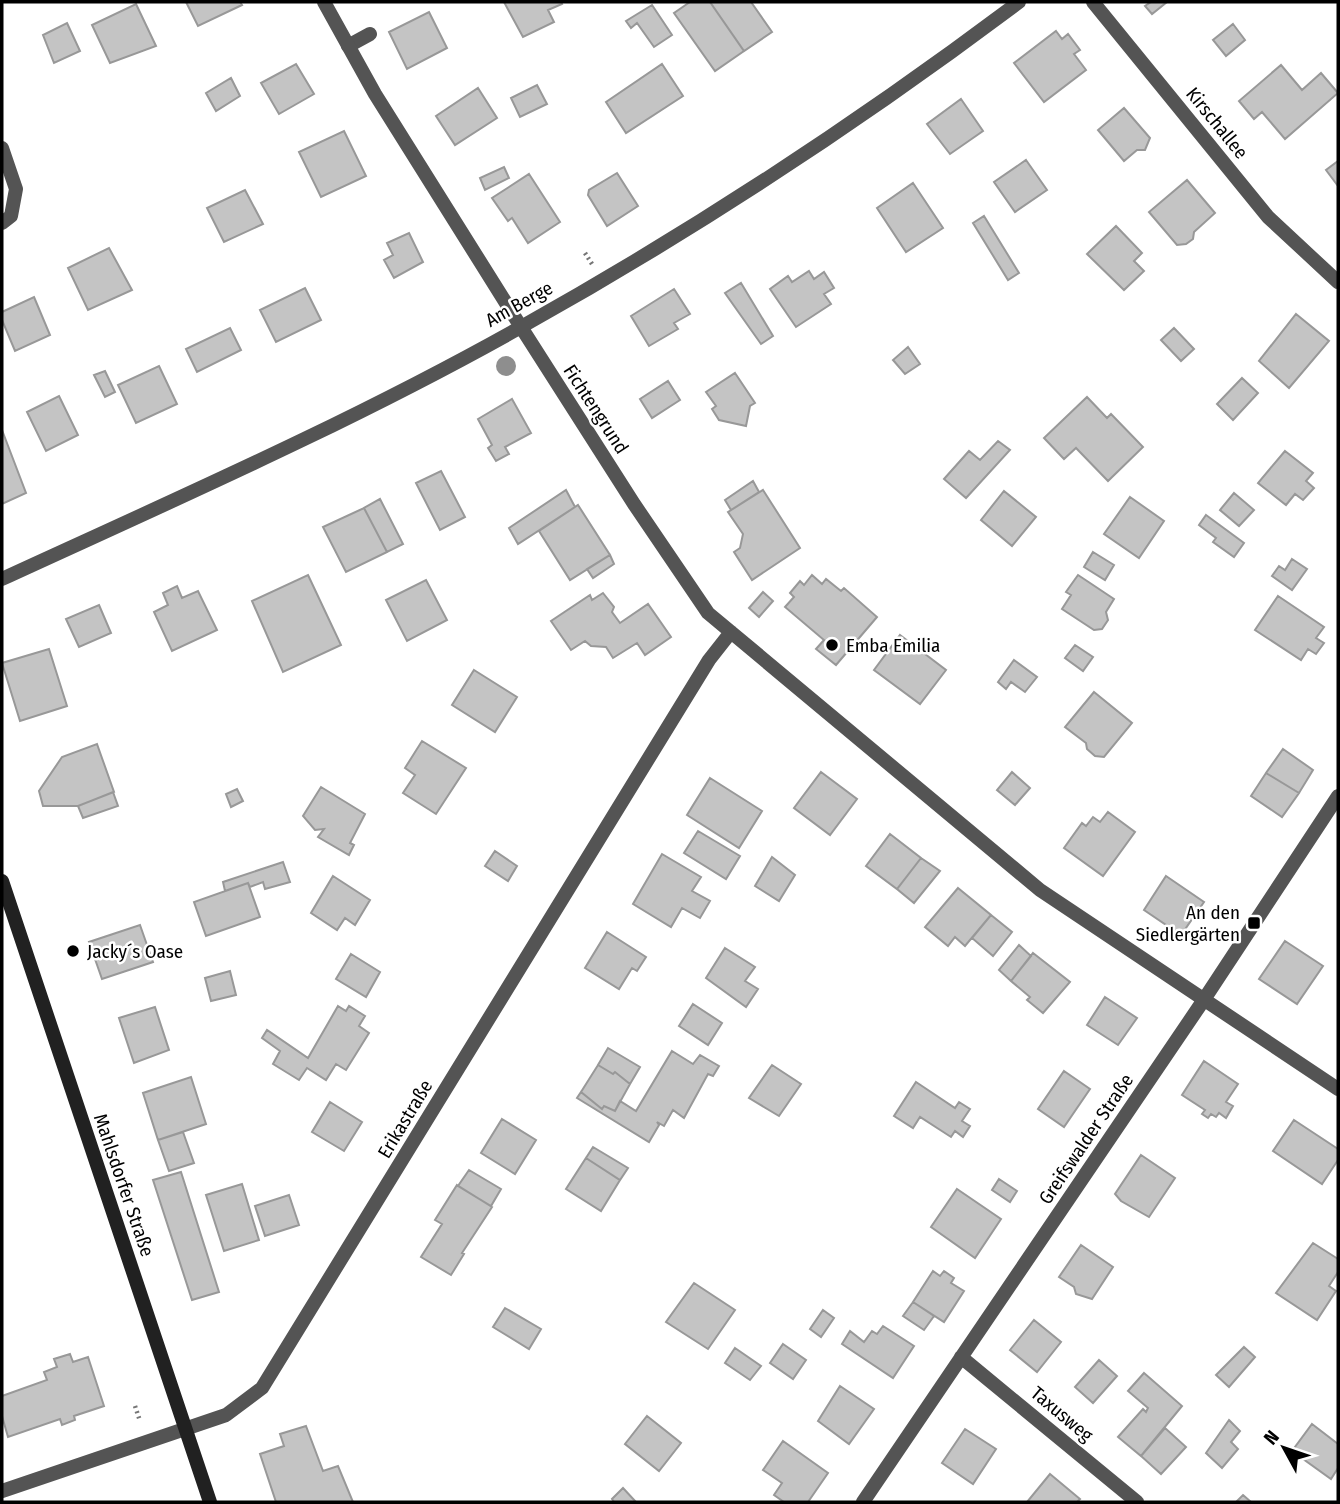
<svg xmlns="http://www.w3.org/2000/svg" width="1340" height="1504" viewBox="0 0 1340 1504" font-family="'Fira Sans Condensed',sans-serif">
	<style>
		.building { fill: #c4c4c4; stroke: #989898; stroke-width: 2 }
		.lines { fill: none; stroke-linecap: round; stroke-linejoin: round }
		.path { stroke: #767676; stroke-width: 4.5; stroke-dasharray: 2 3.5; stroke-linecap: butt }
		.lane { stroke: #545454; stroke-width: 14 }
		.street { stroke: #545454; stroke-width: 14 }
		.secondary { stroke: #212121; stroke-width: 14 }
		.tree { fill: #8e8e8e }
		.poi-dot { fill: #000; stroke: #fff; stroke-width: 2.5 }
		.labels { text-anchor: middle; dominant-baseline: central; stroke-width: 5; stroke-linejoin: round; paint-order: stroke }
		.street-label { font-size: 19px; fill: #000; stroke: #fff }
		.poi-label { font-size: 19px; fill: #000; stroke: #fff; text-anchor: start }
	</style>
	<rect width="100%" height="100%" fill="#fff"/>
	<path class="building" d="M186,2H240L242,5L198,26Z
		M504,2H561L562,4L548,10L554,22L523,37Z
		M690,2H710L744,51L715,71L674,13Z
		M710,2H751L772,32L744,51Z
		M1151,2H1167L1152,14L1145,6Z
		M136,4L156,46L110,63L92,25Z
		M652,5L672,35L654,47L637,23L631,28L626,21Z
		M429,12L447,48L407,69L389,32Z
		M67,23L80,51L54,63L43,35Z
		M1233,24L1245,40L1226,56L1213,40Z
		M1056,31L1062,39L1068,34L1080,50L1074,54L1086,70L1044,102L1014,63Z
		M296,64L314,94L279,114L261,83Z
		M662,64L683,96L626,133L606,102Z
		M1281,65L1302,90L1321,73L1338,93L1285,139L1262,112L1254,119L1239,101Z
		M231,78L240,96L216,111L206,93Z
		M537,85L547,104L520,117L511,98Z
		M478,88L497,118L455,145L436,116Z
		M961,99L983,131L950,154L927,124Z
		M1124,108L1150,138L1145,150H1137L1124,161L1098,130Z
		M344,131L366,176L321,197L299,152Z
		M1026,160L1047,190L1015,212L994,182Z
		M1338,161V186L1326,170Z
		M504,167L509,178L485,190L480,178Z
		M617,173L638,206L607,226L588,195L589,190Z
		M529,174L560,222L528,243L512,218L508,221L492,198Z
		M1187,180L1215,213L1194,232L1193,239L1186,244L1177,245L1149,212Z
		M913,183L943,228L906,252L877,208Z
		M245,190L263,224L224,242L207,208Z
		M984,216L1019,273L1008,280L973,223Z
		M1116,226L1142,253L1134,261L1144,271L1124,290L1087,254Z
		M409,233L423,262L394,278L384,260L393,255L387,243Z
		M109,248L132,290L88,310L68,268Z
		M809,271L814,279L824,272L834,288L824,294L831,304L796,327L770,289L788,276L792,282Z
		M741,283L773,336L761,344L725,293Z
		M305,288L321,320L276,342L260,310Z
		M674,289L690,314L674,323L678,329L649,346L631,316Z
		M34,297L50,335L15,351L2,320V312Z
		M1296,314L1329,341L1289,388L1259,361Z
		M230,328L241,350L197,372L186,349Z
		M1174,328L1194,349L1181,361L1161,340Z
		M908,347L920,364L905,374L893,360Z
		M159,366L177,404L136,423L118,385Z
		M105,371L115,392L105,397L94,375Z
		M735,373L755,403L750,406L746,426L719,420L712,409L716,406L706,392Z
		M1242,378L1258,393L1233,420L1217,404Z
		M668,381L680,400L652,418L640,399Z
		M59,396L78,435L46,451L27,412Z
		M1087,397L1107,418L1111,414L1143,447L1108,481L1076,448L1064,459L1044,438Z
		M512,399L531,433L505,447L509,454L496,461L488,448L492,445L478,419Z
		M2,430L26,493L2,504Z
		M998,441L1010,450L966,498L944,479L969,451L980,460Z
		M1285,451L1313,473L1306,481L1314,488L1303,500L1295,494L1286,505L1258,483Z
		M441,471L465,517L440,530L416,483Z
		M753,481L759,492L731,510L725,500Z
		M566,490L575,507L518,544L509,528Z
		M763,490L800,548L752,580L734,552L740,548L743,534L728,512Z
		M1004,491L1036,517L1012,546L981,520Z
		M1234,493L1254,510L1239,526L1220,510Z
		M1130,497L1164,521L1139,558L1104,534Z
		M380,499L403,544L387,552L364,508Z
		M578,505L610,555L570,580L539,531Z
		M364,508L387,552L346,572L323,527Z
		M1206,515L1244,543L1234,557L1213,542L1216,538L1199,525Z
		M1093,552L1114,565L1105,580L1084,567Z
		M610,555L614,564L593,578L587,569Z
		M1292,559L1307,569L1292,590L1272,576L1279,566L1285,570Z
		M308,575L341,645L283,672L252,601Z
		M812,575L822,584L826,579L841,591L844,588L877,617L836,665L816,649L824,640L785,607L794,597L790,593L800,581L804,585Z
		M1078,575L1114,599L1106,612L1108,620L1102,629L1094,630L1062,609L1071,595L1066,592Z
		M426,580L447,620L407,641L386,600Z
		M177,586L182,598L198,591L217,630L172,651L154,612L168,605L163,593Z
		M763,592L773,601L759,617L749,608Z
		M603,593L614,607L612,612L620,623L648,604L671,637L645,655L637,643L613,658L606,647L591,646L585,641L571,650L551,621L590,595L592,600Z
		M1278,596L1324,627L1316,638L1324,643L1316,654L1308,649L1301,660L1255,630Z
		M99,605L111,633L79,647L66,619Z
		M900,635L946,670L920,704L874,670Z
		M1075,645L1093,657L1083,671L1065,658Z
		M49,649L67,706L20,721L2,663Z
		M1014,660L1037,677L1025,692L1011,682L1006,689L998,682Z
		M474,670L517,697L495,732L452,705Z
		M1094,692L1132,723L1104,757L1095,756L1087,749L1086,743L1065,727Z
		M422,741L466,768L436,814L403,793L415,775L405,768Z
		M97,744L114,792L78,806H43L39,791L62,757Z
		M1283,749L1313,770L1299,793L1266,773Z
		M821,772L857,799L830,835L794,808Z
		M1012,772L1030,788L1015,805L997,790Z
		M1266,773L1299,793L1282,817L1251,796Z
		M710,778L762,811L739,848L687,815Z
		M321,787L365,814L350,843L354,845L349,855L318,837L324,829L315,830L303,816Z
		M237,789L243,801L231,807L226,794Z
		M113,792L118,806L83,818L78,806Z
		M1108,812L1135,832L1103,876L1064,848L1082,823L1086,826L1093,817L1100,822Z
		M698,831L740,856L726,879L684,853Z
		M890,834L921,858L897,889L866,866Z
		M495,851L517,866L508,881L485,866Z
		M662,854L701,877L692,891L710,901L700,918L682,908L671,927L633,904Z
		M772,857L795,875L779,901L755,886Z
		M921,858L940,871L914,903L897,889Z
		M283,862L290,882L265,889L263,882L250,887L248,883L225,891L223,882Z
		M333,876L370,900L355,925L345,918L337,930L311,913Z
		M1166,876L1204,902L1181,935L1144,910Z
		M248,883L260,917L206,936L194,902Z
		M958,888L991,915L965,946L955,937L948,946L925,927Z
		M991,915L1012,932L993,956L972,938Z
		M140,925L153,962L102,979L89,942Z
		M607,932L646,957L637,971L632,968L619,989L585,968Z
		M1285,941L1323,966L1297,1004L1259,979Z
		M1019,945L1031,956L1011,981L999,970Z
		M725,948L755,967L745,981L758,989L746,1007L706,978Z
		M1033,953L1070,982L1043,1013L1027,1000L1030,997L1011,981Z
		M351,954L380,972L366,997L336,979Z
		M230,971L236,995L211,1001L205,978Z
		M1105,997L1137,1018L1118,1045L1087,1025Z
		M693,1004L722,1023L708,1045L679,1026Z
		M338,1006L346,1011L349,1006L365,1016L359,1026L369,1033L346,1070L336,1064L326,1080L307,1068L299,1080L273,1064L280,1051L262,1038L267,1030L308,1058Z
		M155,1007L169,1050L134,1063L119,1018Z
		M608,1048L640,1067L630,1084L615,1072L613,1074L598,1065Z
		M672,1051L693,1064L700,1055L719,1066L713,1076L708,1074L684,1118L673,1110L664,1126L657,1122L659,1125L649,1142L577,1098L581,1092L602,1109L604,1106L615,1111L620,1101L636,1111Z
		M1204,1061L1238,1084L1226,1102L1233,1106L1226,1118L1219,1113L1216,1117L1211,1114L1208,1118L1202,1114L1205,1110L1182,1095Z
		M598,1065L613,1074L615,1072L630,1084L615,1111L604,1106L602,1109L581,1092Z
		M772,1065L801,1084L779,1116L749,1098Z
		M1064,1071L1090,1089L1064,1127L1038,1109Z
		M191,1077L206,1124L158,1140L143,1093Z
		M916,1082L955,1108L959,1102L970,1109L962,1121L970,1126L963,1137L955,1131L951,1137L920,1117L913,1128L894,1116Z
		M330,1102L362,1122L344,1151L312,1132Z
		M502,1119L536,1140L515,1174L481,1153Z
		M1294,1120L1338,1149V1160L1322,1184L1273,1151Z
		M183,1132L194,1163L169,1171L158,1140Z
		M593,1147L628,1168L620,1180L586,1158Z
		M1141,1155L1175,1178L1149,1217L1121,1201L1115,1194Z
		M586,1158L620,1180L601,1211L566,1189Z
		M469,1170L501,1189L491,1206L458,1186Z
		M181,1172L219,1292L192,1300L153,1180Z
		M999,1179L1017,1191L1010,1202L992,1190Z
		M242,1184L259,1240L224,1251L206,1195Z
		M457,1185L492,1207L462,1253L464,1254L451,1275L421,1257L442,1224L435,1220Z
		M957,1189L1001,1219L975,1258L931,1227Z
		M289,1195L299,1225L265,1236L255,1206Z
		M1313,1243L1338,1259V1272L1329,1286L1336,1291L1317,1320L1276,1293Z
		M1081,1245L1113,1267L1092,1299L1076,1294L1074,1287L1059,1277Z
		M933,1271L940,1276L944,1271L954,1278L951,1283L964,1291L944,1322L913,1302Z
		M694,1283L735,1310L708,1349L666,1322Z
		M913,1302L934,1316L924,1330L903,1316Z
		M505,1308L541,1329L529,1349L493,1327Z
		M823,1310L834,1318L821,1337L810,1329Z
		M1034,1320L1061,1342L1037,1372L1010,1350Z
		M883,1326L914,1346L893,1378L842,1344L850,1331L864,1342L872,1331L877,1334Z
		M783,1344L806,1360L793,1379L770,1363Z
		M1244,1347L1255,1357L1229,1387L1216,1375Z
		M735,1348L761,1366L750,1380L725,1363Z
		M70,1354L73,1362L88,1357L104,1406L74,1416L75,1420L62,1425L60,1419L8,1437L2,1416V1396L47,1380L44,1372L57,1367L54,1359Z
		M1099,1360L1117,1376L1093,1403L1075,1387Z
		M1144,1373L1182,1406L1141,1456L1118,1437L1143,1409L1146,1412L1148,1408L1128,1391Z
		M840,1386L874,1409L849,1444L818,1421Z
		M647,1416L681,1443L659,1471L625,1444Z
		M1229,1420L1240,1431L1231,1442L1238,1449L1222,1468L1206,1453Z
		M1312,1424L1338,1444V1468L1331,1479L1292,1451Z
		M306,1426L323,1471L338,1466L353,1502H276L260,1454L284,1446L280,1434Z
		M1165,1428L1186,1447L1161,1474L1141,1456Z
		M965,1429L996,1449L973,1484L942,1463Z
		M783,1441L828,1473L808,1502H784L774,1495L782,1483L763,1470Z
		M1050,1474L1080,1499L1077,1502H1027Z
		M623,1488L636,1502H614L612,1499Z
		M1243,1495L1251,1502H1236Z"/>
	<g class="lines">
		<path class="path" d="M585,253L592,264
			M135,1406L140,1421"/>
		<path class="lane" d="M348,46L370,34
			M2,148L16,189L11,216L2,223"/>
		<path class="street" d="M324,2L375,94L521,327L634,504L708,613L1040,890L1338,1089
			M1093,2L1268,217L1338,282
			M2,579C176,499 354,421 521,327C693,231 862,120 1019,2
			M961,1357L1137,1502
			M2,1491L226,1415L262,1388L709,660L731,632
			M863,1502L1203,1001L1338,796"/>
		<path class="secondary" d="M2,881L210,1502"/>
	</g>
	<circle class="tree" cx="506" cy="366" r="10"/>
	<g class="poi-dot">
		<circle cx="832" cy="645" r="7"/>
		<rect x="1247" y="916" width="14" height="14" rx="3.5"/>
		<circle cx="73" cy="951" r="7"/>
	</g>
	<g class="labels">
		<g class="street-label">
			<text transform="translate(1217 123) rotate(51)">Kirschallee</text>
			<text transform="translate(519 304) rotate(-29)">Am Berge</text>
			<text transform="translate(596 409) rotate(57)">Fichtengrund</text>
			<text transform="translate(405 1119) rotate(-59)">Erikastraße</text>
			<text transform="translate(1086 1139) rotate(-56)">Greifswalder Straße</text>
			<text transform="translate(124 1185) rotate(71)">Mahlsdorfer Straße</text>
			<text transform="translate(1062 1414) rotate(40)">Taxusweg</text>
		</g>
		<g class="poi-label">
			<text x="846" y="645">Emba Emilia</text>
			<text x="1240" y="912" text-anchor="end">An den<tspan x="1240" dy="22">Siedlergärten</tspan></text>
			<text x="87" y="951">Jacky´s Oase</text>
		</g>
	</g>
	<rect width="1340" height="1504" fill="none" stroke="#000000" stroke-width="7"/>
	<g transform="translate(1284 1448) rotate(310)" stroke="#ffffff" stroke-width="5" paint-order="stroke">
	<path d="M0-5L12 26L0 18L-12 26Z" fill="#000000"/>
	<text y="-10" font-size="19" font-weight="bold" text-anchor="middle" fill="#000000">N</text>
	</g>
</svg>
